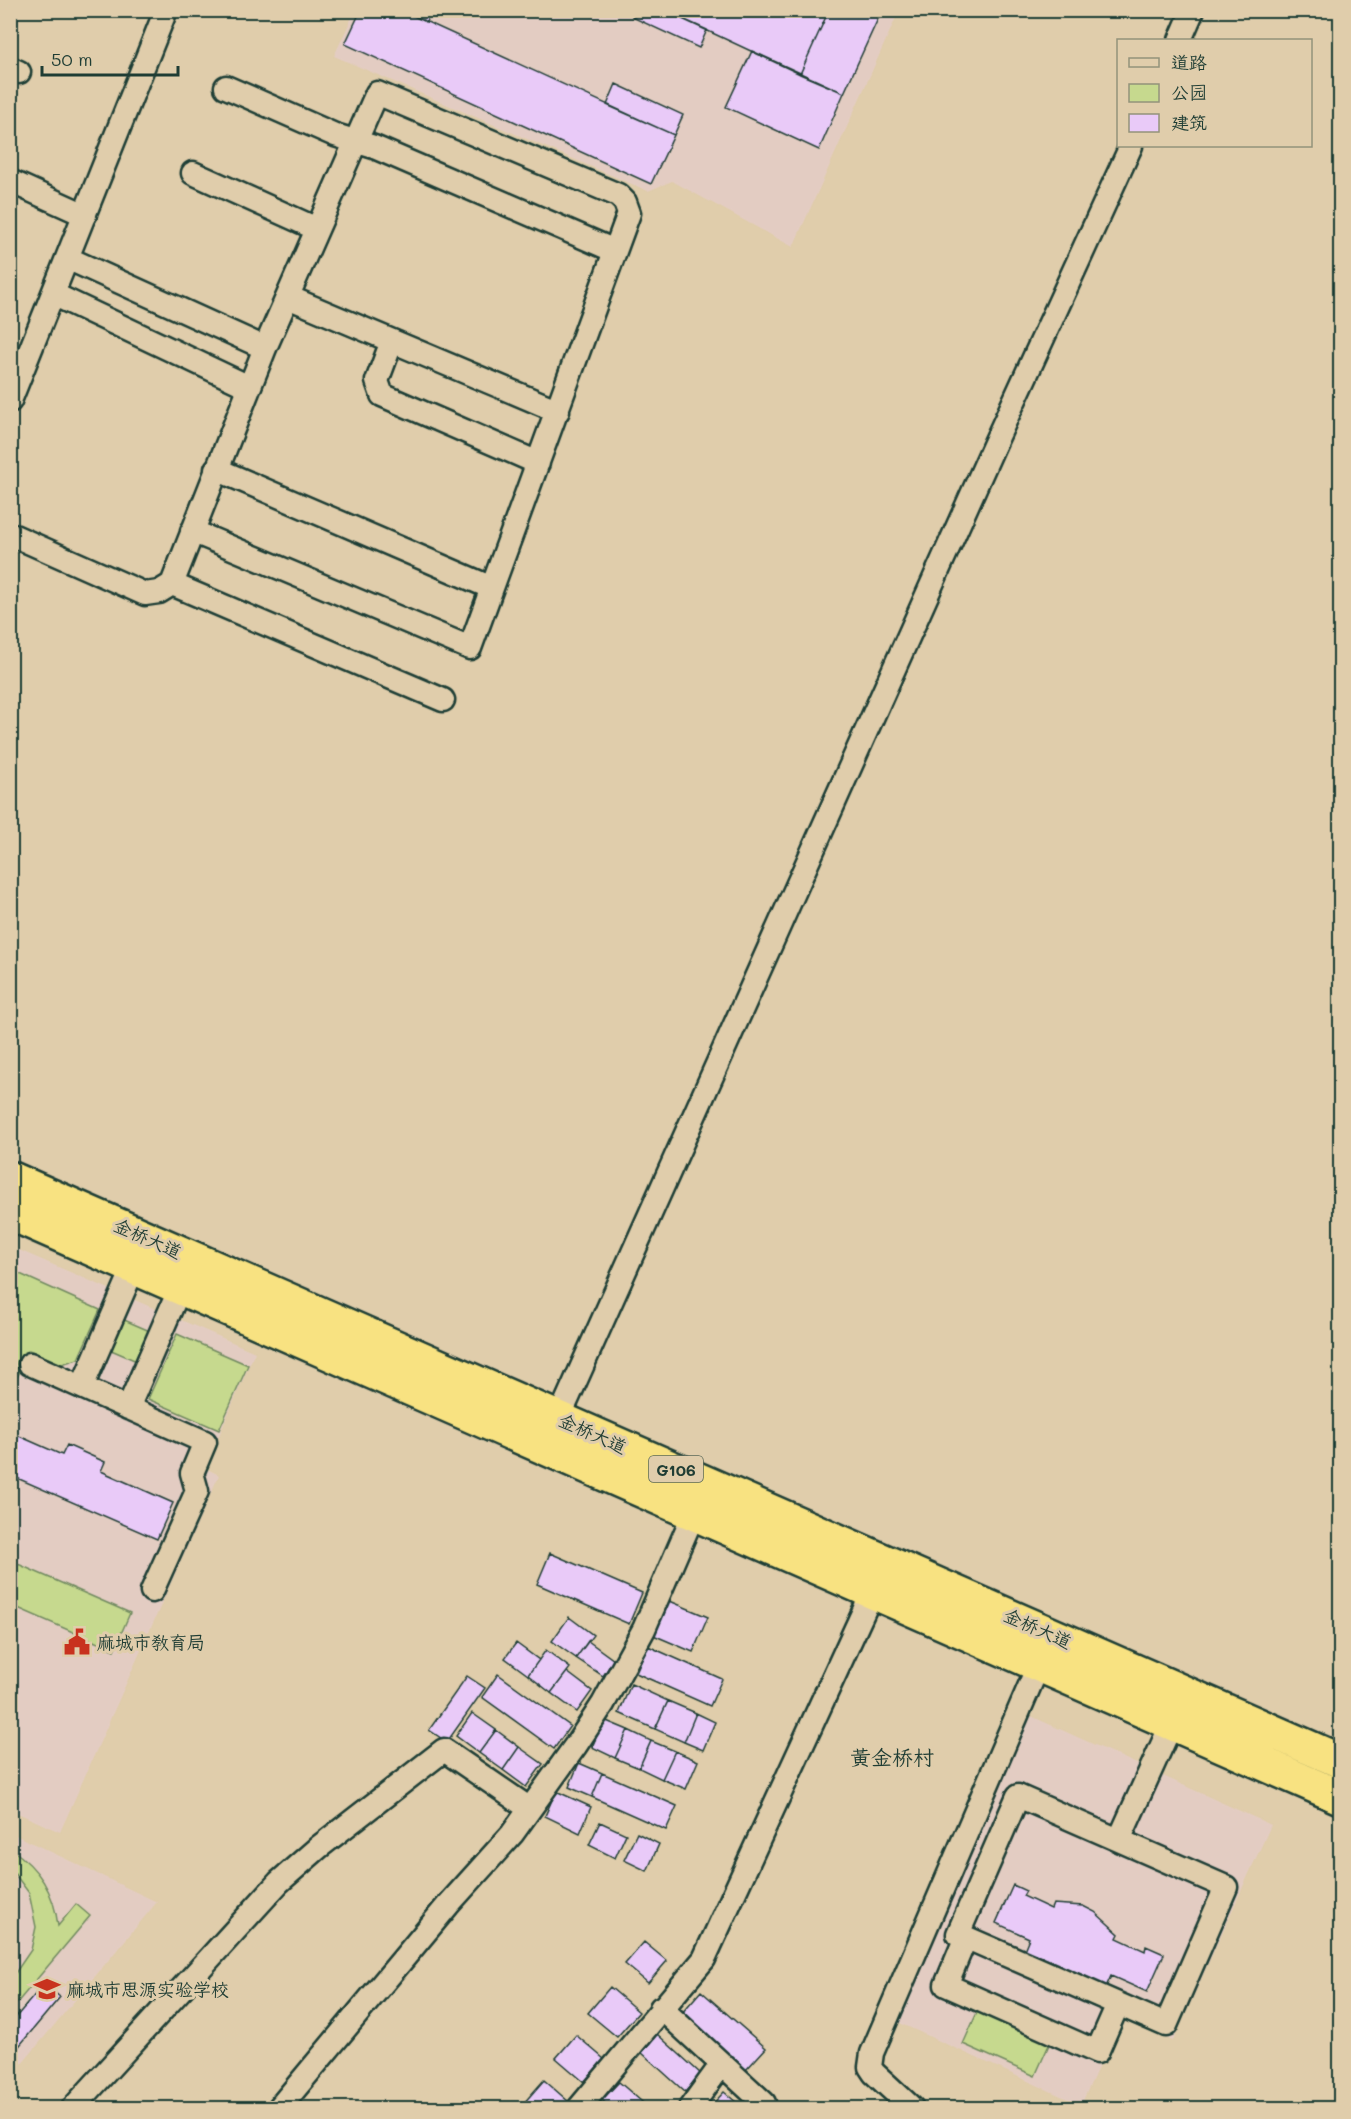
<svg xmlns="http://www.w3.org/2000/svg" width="1351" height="2119" viewBox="0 0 1351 2119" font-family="Mali,'LXGW WenKai TC',sans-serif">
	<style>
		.built { fill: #e3ccc2 }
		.green { fill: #c6d98e; stroke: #728b61; stroke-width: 1.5 }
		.building { fill: #e9caf8; stroke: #1f3d34; stroke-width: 1.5 }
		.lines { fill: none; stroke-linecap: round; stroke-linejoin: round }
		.minor-casing { stroke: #1f3d34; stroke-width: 27 }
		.highway-casing { stroke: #1f3d34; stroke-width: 38 }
		.minor { stroke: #e0cdab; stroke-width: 22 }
		.highway { stroke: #f8e281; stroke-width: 33 }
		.labels { text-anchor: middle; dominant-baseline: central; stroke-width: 6; stroke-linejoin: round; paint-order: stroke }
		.shield { fill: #e0cdab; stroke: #596858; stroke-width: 1.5 }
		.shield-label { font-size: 16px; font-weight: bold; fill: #1f3d34 }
		.street-label { font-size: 18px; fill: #1f3d34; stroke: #e0cdab }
		.poi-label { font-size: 18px; fill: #1f3d34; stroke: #e0cdab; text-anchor: start }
		.quarter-label { font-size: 21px; fill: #1f3d34; stroke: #e0cdab }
	</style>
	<rect width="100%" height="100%" fill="#e0cdab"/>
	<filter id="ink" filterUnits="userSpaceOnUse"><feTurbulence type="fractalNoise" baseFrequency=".0167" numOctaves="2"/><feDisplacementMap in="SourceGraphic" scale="12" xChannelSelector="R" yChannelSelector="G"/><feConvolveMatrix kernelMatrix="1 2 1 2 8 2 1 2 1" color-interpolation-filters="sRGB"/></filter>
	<g filter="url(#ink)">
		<path class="built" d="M355,11H899L793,247L672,181L648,191L334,56Z
			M12,1247L255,1352L205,1468L219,1475L60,1832L11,1810Z
			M1031,1716L1271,1825L1173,2041L1121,2017L1081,2105L893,2020Z
			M11,1833L157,1902L11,2077Z"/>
		<path class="green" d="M11,1270L100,1310L78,1359L62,1364L29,1350L11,1392Z
			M122,1319L152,1332L139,1362L109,1349Z
			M177,1334L248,1365L219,1430L148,1399Z
			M11,1561L130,1613L114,1650L11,1605Z
			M11,1849C39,1868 54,1892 58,1926L76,1904L90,1916L11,2010V1979L31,1950L36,1927L29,1893L11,1869Z
			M980,2006L1052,2038L1035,2076L963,2044Z"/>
		<path class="building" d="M361,10H401L674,135L651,184L345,44Z
			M401,10H431L426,22Z
			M635,10H663L707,30L699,48L632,17Z
			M663,10H829L800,74Z
			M829,10H882L844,93L800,74Z
			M752,51L844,93L819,150L726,107Z
			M616,84L683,115L674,135L607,105Z
			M10,1432L62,1455L67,1445L105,1462L101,1471L173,1503L157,1539L10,1475Z
			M550,1553L642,1593L629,1624L537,1584Z
			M665,1599L708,1617L693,1652L651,1634Z
			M569,1617L593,1635L576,1658L552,1641Z
			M588,1641L614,1660L603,1676L576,1658Z
			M516,1643L539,1660L528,1675L505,1658Z
			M648,1646L722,1679L710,1706L636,1673Z
			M546,1650L570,1668L551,1693L528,1675Z
			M567,1672L592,1691L577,1712L551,1693Z
			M498,1674L570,1726L554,1749L482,1697Z
			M467,1676L485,1688L447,1742L429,1730Z
			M631,1684L668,1701L655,1729L619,1713Z
			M668,1701L696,1713L684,1742L655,1729Z
			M472,1713L496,1730L479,1753L456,1736Z
			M696,1713L715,1722L703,1750L684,1742Z
			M604,1720L628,1730L615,1758L592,1747Z
			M496,1730L519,1747L503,1770L479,1753Z
			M628,1730L651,1741L639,1768L615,1758Z
			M651,1741L675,1751L662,1779L639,1768Z
			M519,1747L543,1764L526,1787L503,1770Z
			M675,1751L698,1761L686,1789L662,1779Z
			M579,1763L602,1773L592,1797L569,1787Z
			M602,1773L677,1806L666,1830L592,1797Z
			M556,1791L591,1807L580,1833L545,1816Z
			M600,1822L626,1834L615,1858L589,1845Z
			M637,1833L659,1844L647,1871L624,1860Z
			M1013,1885L1026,1891L1023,1896L1051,1909L1053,1904L1083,1906L1095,1912L1119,1934L1117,1938L1145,1951L1146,1946L1164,1954L1147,1992L1111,1976L1106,1987L1024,1950L1029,1938L996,1923Z
			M644,1942L667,1961L648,1983L625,1964Z
			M44,1984L60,1997L10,2057V2024Z
			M610,1987L639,2012L617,2037L588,2013Z
			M701,1991L766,2048L745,2071L681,2014Z
			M657,2034L701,2074L685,2092L641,2052Z
			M576,2035L604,2059L584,2082L556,2058Z
			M544,2080L569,2102L563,2108H528L523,2104Z
			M619,2082L649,2108H611L602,2100Z
			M724,2092L743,2108H709Z"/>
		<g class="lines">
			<g class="minor-casing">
				<path id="minor" d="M1180,40L1193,10
					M10,68L19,72
					M226,87L335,135L374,147L615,251
					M193,173L317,229
					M10,181L85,215
					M67,258L265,348
					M53,294L249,387
					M288,297L558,411
					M392,341L377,381L382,395L538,463
					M10,401L166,10
					M216,469L492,588
					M10,534L145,594L159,592L172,584L265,348L377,93L618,195L625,202L629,213L470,648L192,531
					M172,584L443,700
					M30,1364L205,1442L192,1473L197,1491L152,1591
					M82,1387L134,1267
					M128,1408L180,1288
					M559,1418L995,443L1131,146
					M1018,1796L1226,1887L1166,2025L958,1934Z
					M1119,1840L1172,1723
					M966,1937L946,1985L1097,2052L1118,2004
					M661,2008L764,2103
					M73,2108L279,1882L319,1847L444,1750L530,1809
					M279,2108L448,1905L512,1834L576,1745L603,1704L644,1629L694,1513
					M579,2108L704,1959L873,1591
					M690,2108L722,2064
					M912,2108L874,2073L870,2067L872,2053L1039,1664"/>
			</g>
			<g class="highway-casing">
				<path id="highway" d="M10,1178L1340,1761
					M10,1213L1340,1797"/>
			</g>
			<use href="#minor" class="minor"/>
			<use href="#highway" class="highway"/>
		</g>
	</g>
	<defs>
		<g id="civic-bare" transform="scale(2.07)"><path d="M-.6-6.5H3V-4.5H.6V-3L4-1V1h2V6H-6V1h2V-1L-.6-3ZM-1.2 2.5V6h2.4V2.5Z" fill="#c8321e" stroke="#e0cdab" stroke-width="2.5" paint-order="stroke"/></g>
		<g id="school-bare" transform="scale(2.07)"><path d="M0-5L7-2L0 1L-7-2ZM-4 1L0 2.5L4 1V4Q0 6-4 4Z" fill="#c8321e" stroke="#e0cdab" stroke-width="2.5" paint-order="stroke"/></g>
	</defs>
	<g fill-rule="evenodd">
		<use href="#civic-bare" x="77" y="1642"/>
		<use href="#school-bare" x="47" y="1989"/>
	</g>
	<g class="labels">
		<rect class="shield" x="649" y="1456" width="54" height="26" rx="4.5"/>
		<g class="shield-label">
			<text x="676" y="1469">G106</text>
		</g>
		<g class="street-label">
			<text transform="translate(148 1238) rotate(24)">金桥大道</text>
			<text transform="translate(593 1433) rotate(24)">金桥大道</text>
			<text transform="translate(1038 1628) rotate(24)">金桥大道</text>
		</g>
		<g class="poi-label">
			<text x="97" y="1642">麻城市教育局</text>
			<text x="67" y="1989">麻城市思源实验学校</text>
		</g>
		<g class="quarter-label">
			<text x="892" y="1756">黄金桥村</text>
		</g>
	</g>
	<rect width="1351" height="2119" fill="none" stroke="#e0cdab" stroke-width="36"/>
	<rect x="18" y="18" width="1315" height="2083" fill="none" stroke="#1f3d34" stroke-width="2" filter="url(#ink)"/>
	<rect x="1117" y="39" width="195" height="108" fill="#e0cdab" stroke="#93937b" stroke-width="1.5"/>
	<rect x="1129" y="58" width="30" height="9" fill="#e0cdab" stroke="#93937b" stroke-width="1.5"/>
	<text x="1171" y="69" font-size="18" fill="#1f3d34">道路</text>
	<rect x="1129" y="84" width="30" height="18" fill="#c6d98e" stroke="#93937b" stroke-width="1.5"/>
	<text x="1171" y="99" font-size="18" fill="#1f3d34">公园</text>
	<rect x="1129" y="114" width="30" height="18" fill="#e9caf8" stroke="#93937b" stroke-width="1.5"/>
	<text x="1171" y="129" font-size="18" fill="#1f3d34">建筑</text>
	<path d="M42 66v9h136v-9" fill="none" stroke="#1f3d34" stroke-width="3"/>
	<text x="51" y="66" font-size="18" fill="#1f3d34" stroke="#e0cdab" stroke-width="4.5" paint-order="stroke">50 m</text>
</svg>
